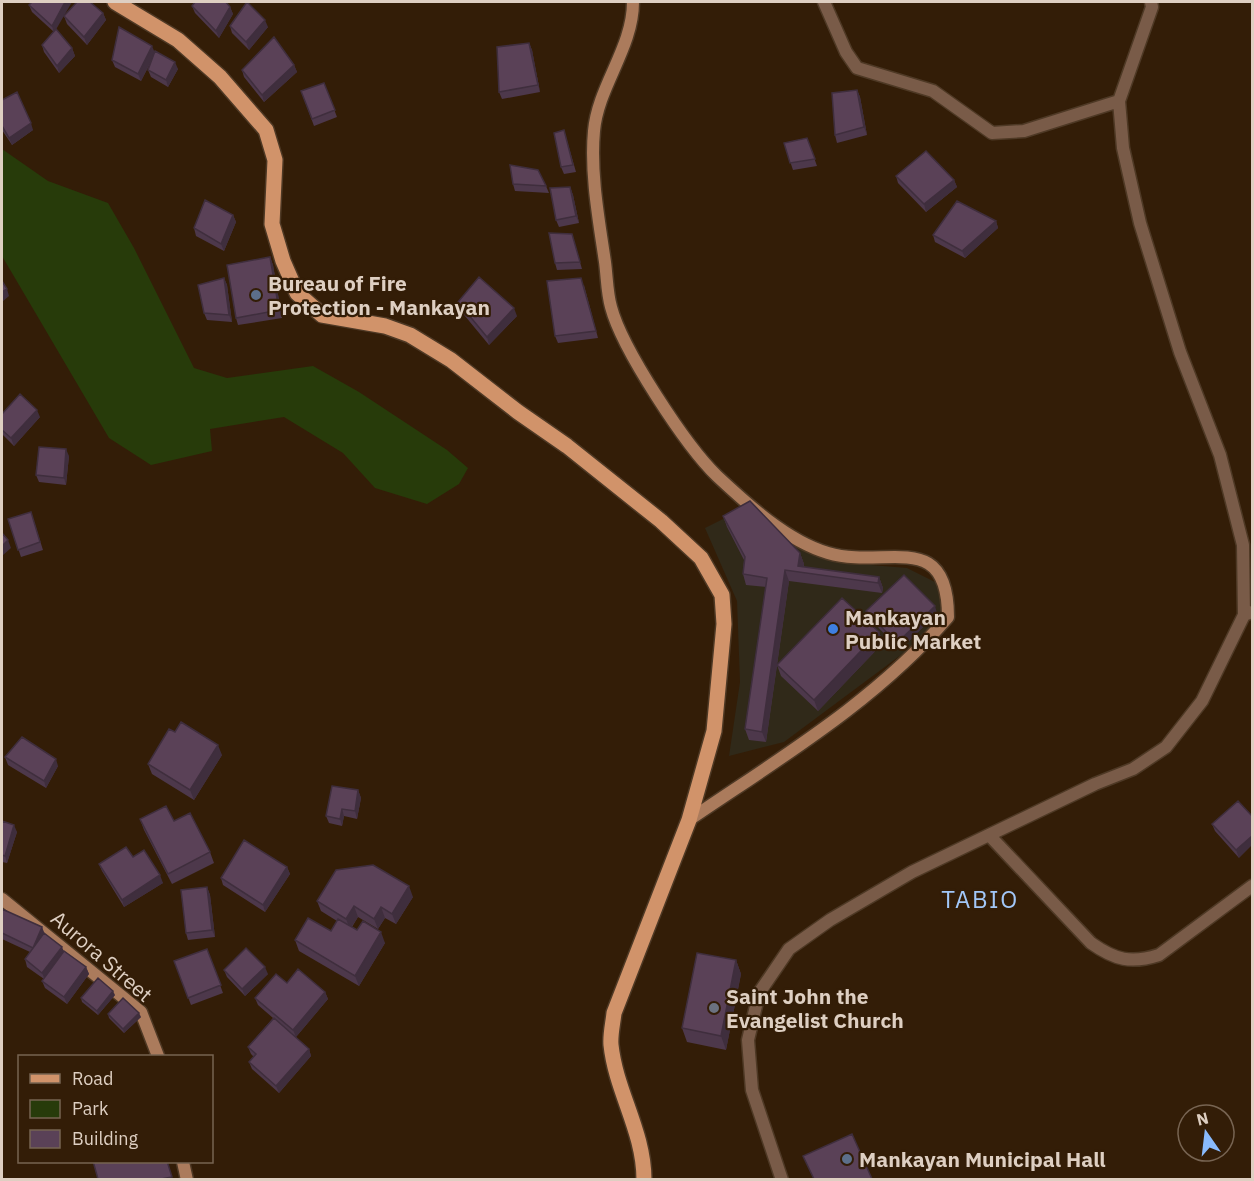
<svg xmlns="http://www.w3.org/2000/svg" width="1254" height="1181" viewBox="0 0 1254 1181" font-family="'IBM Plex Sans',sans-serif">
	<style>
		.commercial { fill: #302919 }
		.green { fill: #273b0a }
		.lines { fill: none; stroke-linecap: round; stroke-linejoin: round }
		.street-casing { stroke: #4e3925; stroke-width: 15 }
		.secondary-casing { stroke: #4e3925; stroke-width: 15 }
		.primary-casing { stroke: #4e3925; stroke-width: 18 }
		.street { stroke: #795b48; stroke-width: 12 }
		.secondary { stroke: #ab7b5c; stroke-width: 12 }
		.primary { stroke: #d1936a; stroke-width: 15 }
		.wall { fill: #4d384b }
		.shaded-wall { fill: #3f2e3d }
		.building { fill: #5a4157; stroke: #3f2e3d; stroke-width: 1.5 }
		.service-dot { fill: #5c6f8a; stroke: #331d07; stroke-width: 2 }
		.shop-dot { fill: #3f7fe0; stroke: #331d07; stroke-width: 2 }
		.worship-dot { fill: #6b7280; stroke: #331d07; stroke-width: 2 }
		.labels { text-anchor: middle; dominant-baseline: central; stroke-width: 4.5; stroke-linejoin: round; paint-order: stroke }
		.poi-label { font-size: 21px; font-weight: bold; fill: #decfc2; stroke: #331d07; text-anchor: start }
		.street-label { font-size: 21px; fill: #decfc2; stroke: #331d07 }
		.quarter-label { font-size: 24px; letter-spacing: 1.5px; fill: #a2c7f8; stroke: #331d07 }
	</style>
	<rect width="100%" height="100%" fill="#331d07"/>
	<path class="commercial" d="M749,506L805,551L847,563L907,568L937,583L942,605L940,615L917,643L784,742L729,756L740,682L737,601L705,528Z"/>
	<path class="green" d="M2,149L48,181L108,203L134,248L194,368L227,378L313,366L359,392L447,450L468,468L459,484L427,504L375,488L343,453L284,417L210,429L212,451L151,465L109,438L2,256Z"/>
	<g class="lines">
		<g class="street-casing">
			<path id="street" d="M824,2L846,52L857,68L933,91L992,133L1024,131L1119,101
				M1151,2L1152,7L1119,101L1123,148L1140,223L1180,352L1220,455L1243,545L1244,615
				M989,835L1091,943C1115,960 1131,964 1159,955L1252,886
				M782,1180L752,1090L748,1040L759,993L789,949L830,920L912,872L1095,784L1133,769L1166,747L1202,701L1244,615L1252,612"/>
		</g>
		<g class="secondary-casing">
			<path id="secondary" d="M633,2C633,48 598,86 594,131C590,173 599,221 605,262C607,277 607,293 611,307C622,349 686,446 717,476C747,504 787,541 828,553C885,570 948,527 948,617C876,701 780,758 689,820
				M2,899L141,1012L158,1056
				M183,1162L187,1180"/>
		</g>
		<g class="primary-casing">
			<path id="primary" d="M115,2L178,40L220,77L266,130L275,160L272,224L283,261L297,293L322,315L385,326L410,335L451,360L518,412L567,446L661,521L701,558L722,595L724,624L714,731L689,820L614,1013C613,1023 610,1035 611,1045C616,1092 644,1131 644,1180"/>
		</g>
		<use href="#street" class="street"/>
		<use href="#secondary" class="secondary"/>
		<use href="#primary" class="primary"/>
	</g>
	<path class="wall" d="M29,5L56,29L72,48L75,56L59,73L44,52L42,45L54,32L32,12Z
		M192,6L230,7L233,14L219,38L195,13Z
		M103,13L106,20L87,45L67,24L64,16Z
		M230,26L268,27L249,50L232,33Z
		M529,43L532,50L540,92L502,99L499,92Z
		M155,53L178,69L168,87L151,77L148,70L153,58L141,81L115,67L112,60Z
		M294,65L297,72L264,102L244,77L242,70Z
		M324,83L337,117L314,126L301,91Z
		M857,90L860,97L867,135L837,143L835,135Z
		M2,100L33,130L12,145L2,130Z
		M564,130L576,172L564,174L561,167Z
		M807,138L817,166L793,170L784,143Z
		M896,176L954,180L957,187L926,212L898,183Z
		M513,184L546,186L549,193L515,191Z
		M570,187L573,195L579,223L559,227L556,220Z
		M233,215L236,222L224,251L196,236L194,228Z
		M996,221L998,228L965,258L935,242L933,235Z
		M572,234L582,269L557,270L555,263Z
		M270,257L273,265L282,318L238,325L236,318Z
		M224,278L227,285L232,322L207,320L204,313Z
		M584,285L598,338L558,343L555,336Z
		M458,302L517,316L489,345L460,310Z
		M2,414L40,417L14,446L2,434Z
		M69,456L66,485L39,482L36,475Z
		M31,512L43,550L21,557L8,519Z
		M723,516L800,553L804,564V567L879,577L883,588L882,593L789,581L766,742L749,740L745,729L766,587L746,585L743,574L744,560L727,527Z
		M866,611L937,613L900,650L869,618Z
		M879,632L883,643L818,711L781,676L777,665Z
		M175,732L222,755L194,800L152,774L148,764Z
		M5,757L58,766L46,788L8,765Z
		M358,790L361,798L357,819L344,816L342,826L329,823L326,816Z
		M1238,801L1239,858L1215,831L1212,824Z
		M140,819L174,821L210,852L214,863L172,884L144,830Z
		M2,821L17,832L7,863L2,862Z
		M133,857L163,883L124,907L102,871L99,864Z
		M287,867L290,874L265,912L223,885L221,878Z
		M207,887L210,895L215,937L188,940L186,933Z
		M413,897L396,924L385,918L378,929L358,917L352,927L385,943L359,986L299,951L295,940L331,931L337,921L321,911L317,901Z
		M2,910L42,927L44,933L64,951L86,967L89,974L67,1004L45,988L42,981L44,979L27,967L25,959L30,952L2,939Z
		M207,949L223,993L191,1005L174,961Z
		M736,960L741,974L726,1050L687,1042L682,1028Z
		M224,970L268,974L245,996L227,977Z
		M287,983L325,992L328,999L296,1037L309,1049L311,1056L279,1093L252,1069L249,1062L254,1057L251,1054L248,1047L273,1018L258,1005L255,998Z
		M115,995L98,1015L82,1002L81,998Z
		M108,1014L141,1017L124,1033L109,1018Z"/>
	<path class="shaded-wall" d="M65,2H72L54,33L52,26Z
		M230,7L233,14L219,38L216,31Z
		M103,13L106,20L87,45L84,37Z
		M265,20L268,27L249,50L246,42Z
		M529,43L532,50L540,92L538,85Z
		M152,46L155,53L141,81L138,74Z
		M72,48L75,56L59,73L57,66Z
		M175,62L178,69L168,87L166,80Z
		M294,65L297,72L264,102L262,95Z
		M857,90L860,97L867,135L864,127Z
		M31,123L33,130L12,145L9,138Z
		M954,180L957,187L926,212L924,204Z
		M570,187L573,195L579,223L576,216Z
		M233,215L236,222L224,251L221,244Z
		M996,221L998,228L965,258L962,251Z
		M270,257L273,265L282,318L279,310Z
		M224,278L227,285L232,322L229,315Z
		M7,289L9,296L2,302V292Z
		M514,308L517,316L489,345L487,337Z
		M37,410L40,417L14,446L11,438Z
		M66,449L69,456L66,485L64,478Z
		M8,540L11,548L2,556V546Z
		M800,553L804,564L803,572L798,566Z
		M785,570L789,581L766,742L762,732Z
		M879,577L883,588L882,593L878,583Z
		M935,606L937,613L900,650L897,643Z
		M879,632L883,643L818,711L814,700Z
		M218,745L222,755L194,800L190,790Z
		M56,759L58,766L46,788L44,781Z
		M358,790L361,798L357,819L355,811Z
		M342,809L344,816L342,826L340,819Z
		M14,825L17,832L7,863L5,856Z
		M1252,836V845L1239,858L1236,850Z
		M287,867L290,874L265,912L263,905Z
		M160,875L163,883L124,907L122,900Z
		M409,886L413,897L396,924L392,914Z
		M207,887L210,895L215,937L212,930Z
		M354,906L358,917L350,929L346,919Z
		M381,907L385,918L378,929L374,919Z
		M42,927L45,935L33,948Z
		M381,932L385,943L359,986L355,976Z
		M62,947L65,954L45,980L42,973Z
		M736,960L741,974L726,1050L721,1036Z
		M86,967L89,974L67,1004L64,997Z
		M265,967L268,974L245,996L242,989Z
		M113,991L115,995L98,1015L97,1011Z
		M325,992L328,999L296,1037L293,1030Z
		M139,1013L141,1017L124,1033L123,1029Z
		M309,1049L311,1056L279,1093L276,1086Z"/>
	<path class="building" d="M32,2H65L52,26L29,5Z
		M77,2H90L103,13L84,37L64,16Z
		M195,2H226L230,7L216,31L192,6Z
		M247,2L265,20L246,42L230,26Z
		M119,27L152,46L138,74L112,60Z
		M56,29L72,48L57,66L42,45Z
		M274,37L294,65L262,95L242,70Z
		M529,43L538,85L499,92L497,47Z
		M155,51L175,62L166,80L148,70Z
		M324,83L335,110L312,119L301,91Z
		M857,90L864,127L835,135L832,93Z
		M17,92L31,123L9,138L2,126V100Z
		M564,130L573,165L561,167L554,133Z
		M807,138L815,159L790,163L784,143Z
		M926,151L954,180L924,204L896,176Z
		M510,165L538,170L546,186L513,184Z
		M570,187L576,216L556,220L550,188Z
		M205,200L233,215L221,244L194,228Z
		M957,201L996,221L962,251L933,235Z
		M549,233L572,234L580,262L555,263Z
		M270,257L279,310L236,318L227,265Z
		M479,277L514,308L487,337L458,302Z
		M224,278L229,315L204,313L198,285Z
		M581,278L596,331L555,336L547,281Z
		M2,281L7,289L2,292Z
		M20,394L37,410L11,438L2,430V414Z
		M39,447L66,449L64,478L36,475Z
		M750,501L800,553L798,566L879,577L878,583L785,570L762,732L745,729L767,578L743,574L745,557L723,516Z
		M31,512L40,542L18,550L8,519Z
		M2,533L8,540L2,546Z
		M904,575L935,606L897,643L866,611Z
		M842,598L879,632L814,700L777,665Z
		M181,722L218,745L190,790L148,764L169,729L175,732Z
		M22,737L56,759L44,781L5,757Z
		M332,786L358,790L355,811L342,809L340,819L326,816Z
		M1238,801L1252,816V836L1236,850L1212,824Z
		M166,806L174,821L190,813L210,852L168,874L140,819Z
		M2,821L14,825L5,856L2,855Z
		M244,840L287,867L263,905L221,878Z
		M126,847L133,857L144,850L160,875L122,900L99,864Z
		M373,865L409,886L392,914L381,907L374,919L354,906L346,919L317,901L336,870Z
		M207,887L212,930L186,933L181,890Z
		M2,909L42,927L33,948L2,933Z
		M308,918L331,931L338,919L357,930L363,921L381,932L355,976L295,940Z
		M44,933L62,947L42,973L25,959Z
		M246,948L265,967L242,989L224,970Z
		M207,949L221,985L188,998L174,961Z
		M64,951L86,967L64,997L42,981Z
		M697,953L736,960L721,1036L682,1028Z
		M298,969L325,992L293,1030L255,998L276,974L287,983Z
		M98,978L113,991L97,1011L81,998Z
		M123,998L139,1013L123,1029L108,1014Z
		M274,1018L309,1049L276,1086L249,1062L256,1054L248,1047Z
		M852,1134L872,1179H814L803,1156Z
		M93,1161H167L172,1177L161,1179H98Z"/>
	<g class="service-dot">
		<circle cx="256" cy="295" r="6"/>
		<circle cx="847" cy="1159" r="6"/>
	</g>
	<circle class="shop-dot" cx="833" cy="629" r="6"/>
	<circle class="worship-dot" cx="714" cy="1008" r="6"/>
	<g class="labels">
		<g class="poi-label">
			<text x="268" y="283">Bureau of Fire<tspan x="268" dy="24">Protection - Mankayan</tspan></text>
			<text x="845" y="617">Mankayan<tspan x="845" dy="24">Public Market</tspan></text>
			<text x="726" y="996">Saint John the<tspan x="726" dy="24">Evangelist Church</tspan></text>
			<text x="859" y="1159">Mankayan Municipal Hall</text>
		</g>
		<g class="street-label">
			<text transform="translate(102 956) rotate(41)">Aurora Street</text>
		</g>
		<g class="quarter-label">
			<text x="980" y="899">TABIO</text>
		</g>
	</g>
	<rect width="1254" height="1181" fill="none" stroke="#decfc2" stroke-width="6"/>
	<rect x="18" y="1055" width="195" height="108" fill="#331d07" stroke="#776452" stroke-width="1.5"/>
	<rect x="30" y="1074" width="30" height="9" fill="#d1936a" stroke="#776452" stroke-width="1.5"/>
	<text x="72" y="1085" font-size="18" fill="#decfc2">Road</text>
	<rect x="30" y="1100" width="30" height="18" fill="#273b0a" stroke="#776452" stroke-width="1.5"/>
	<text x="72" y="1115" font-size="18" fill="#decfc2">Park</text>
	<rect x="30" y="1130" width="30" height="18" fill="#5a4157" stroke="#776452" stroke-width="1.5"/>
	<text x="72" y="1145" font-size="18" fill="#decfc2">Building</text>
	<g transform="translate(1206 1133) rotate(346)"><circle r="28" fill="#331d07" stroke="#776452" stroke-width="1.5"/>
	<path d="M0-4.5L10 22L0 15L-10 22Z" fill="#89bafc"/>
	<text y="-9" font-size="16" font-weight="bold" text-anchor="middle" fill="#decfc2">N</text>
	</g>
</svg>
